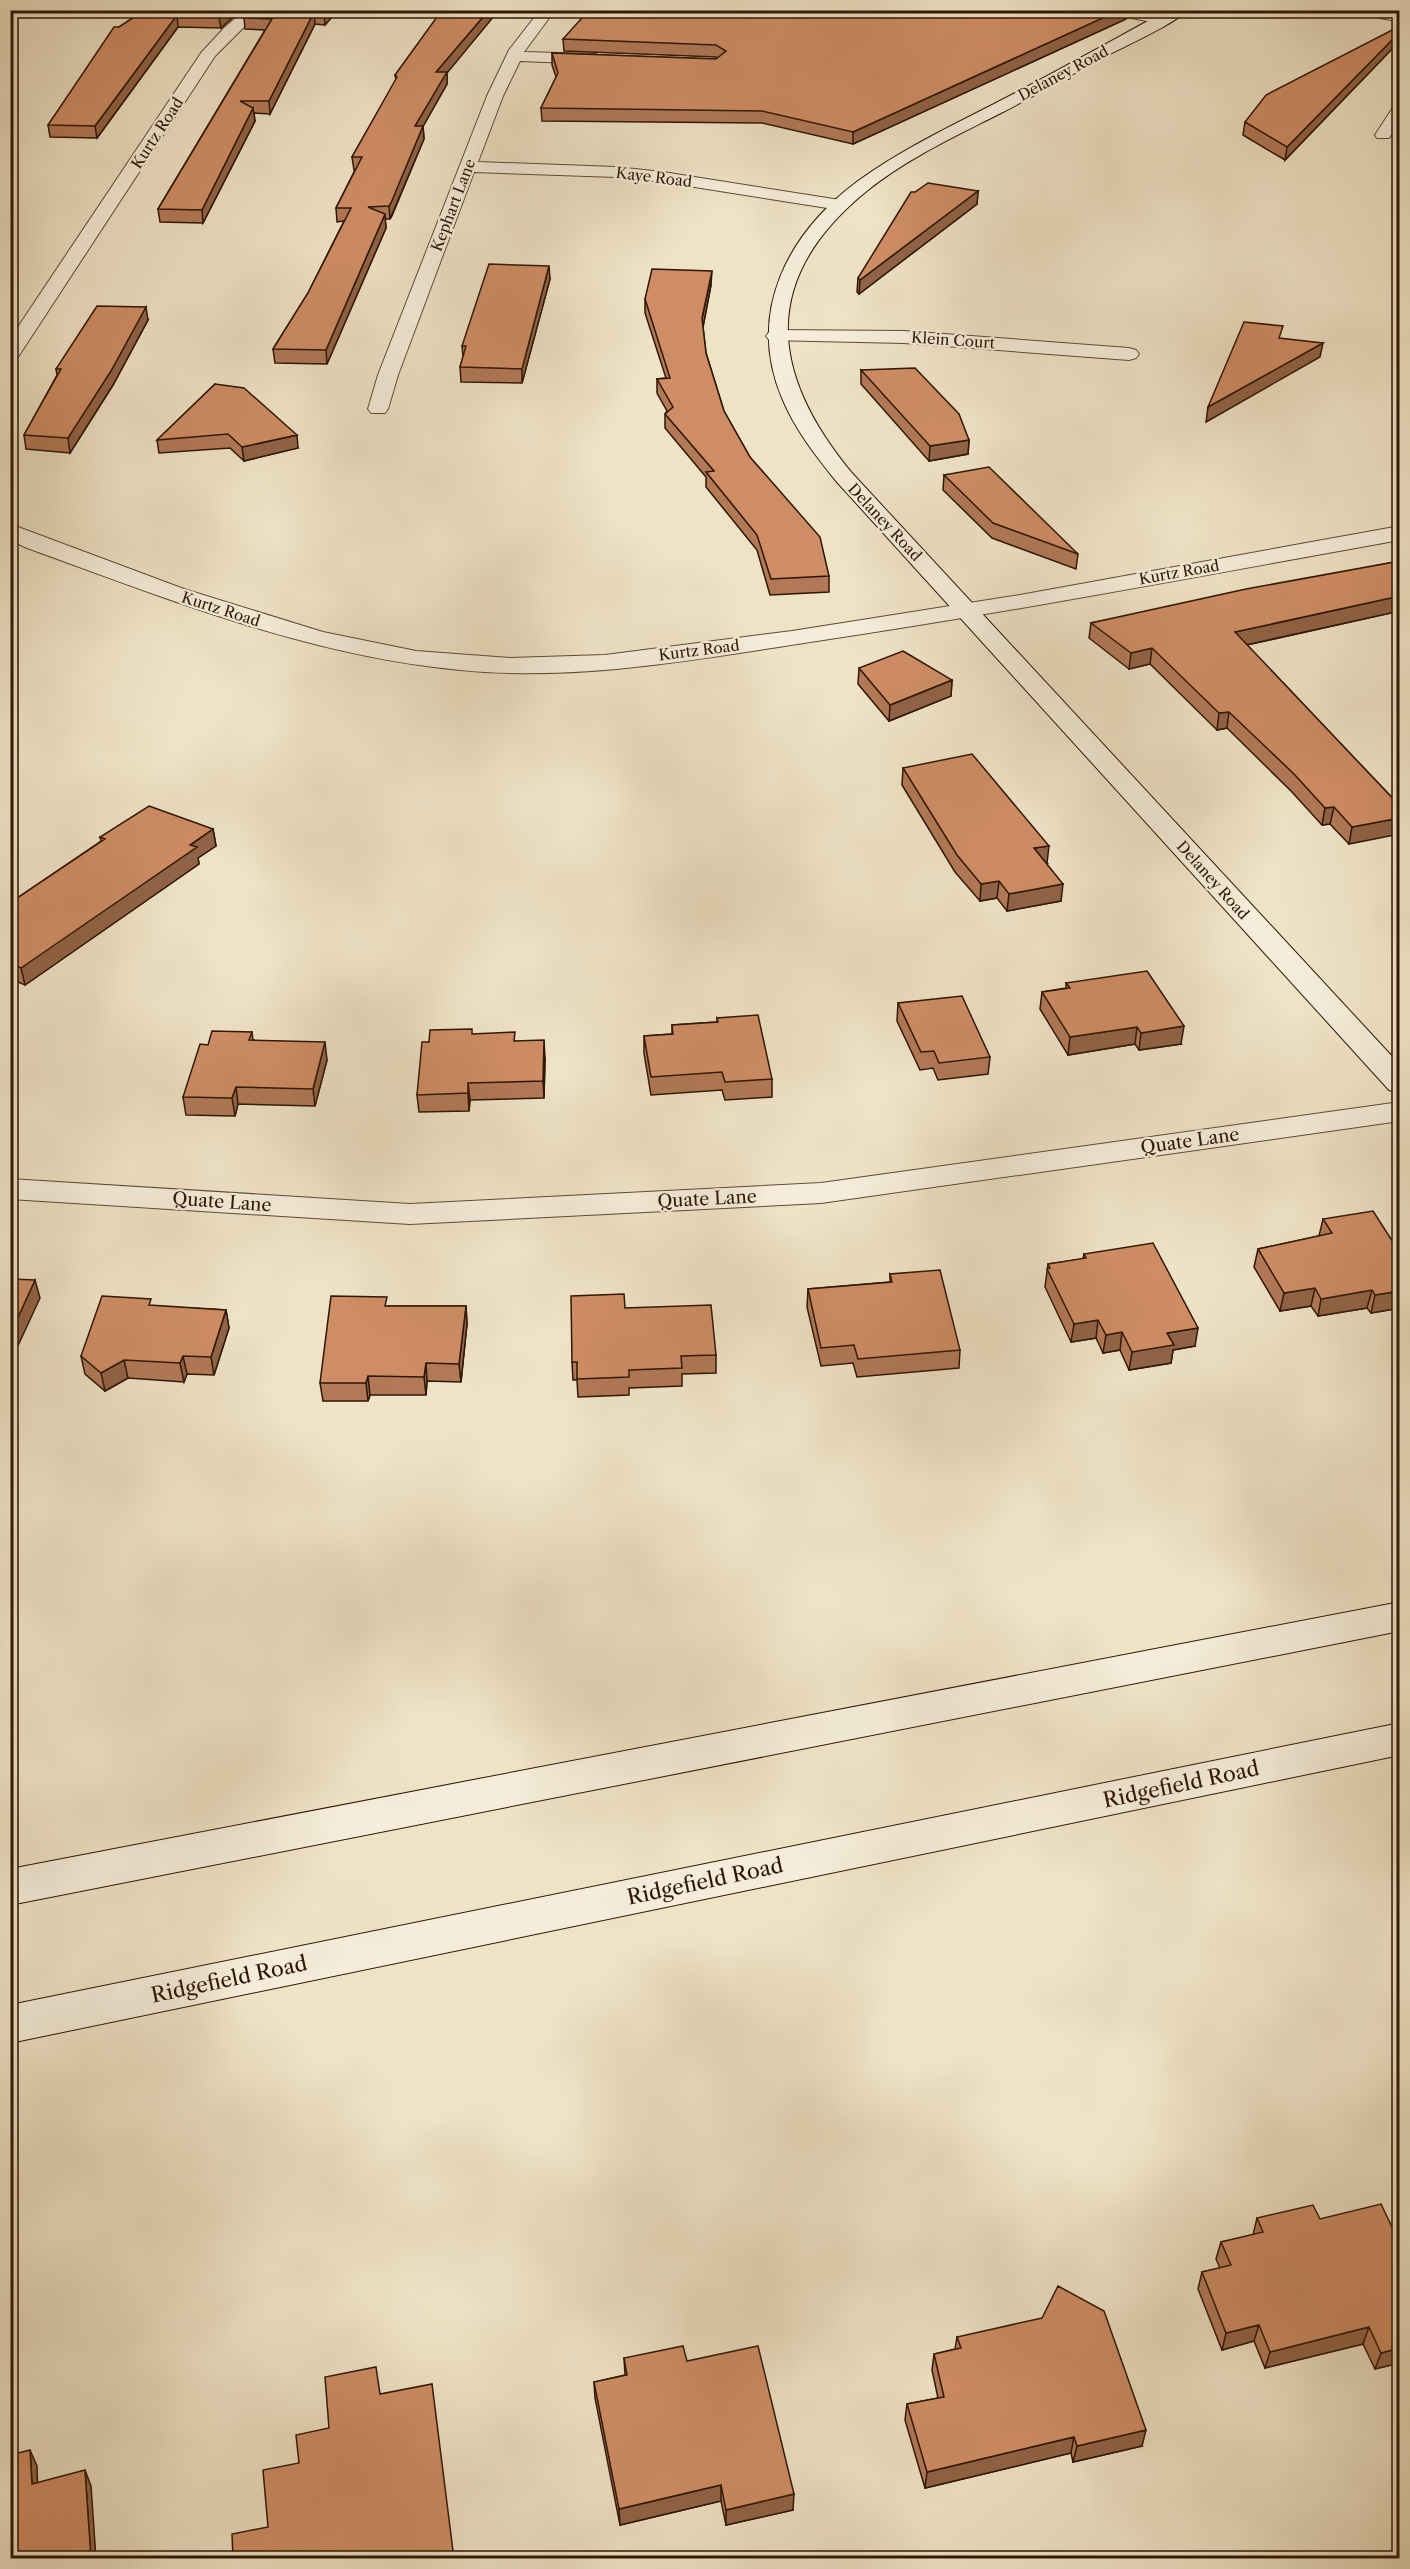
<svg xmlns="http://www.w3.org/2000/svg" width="1410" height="2569" viewBox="0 0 1410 2569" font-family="'Libre Caslon Text',serif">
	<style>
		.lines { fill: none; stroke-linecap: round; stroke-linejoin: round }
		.street-casing { stroke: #5e4935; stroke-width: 2 }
		.secondary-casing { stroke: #2e1605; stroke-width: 2 }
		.street { fill: #f5edda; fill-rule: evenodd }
		.secondary { fill: #f5edda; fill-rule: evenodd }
		.wall { fill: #b27957; stroke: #2e1605; stroke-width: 1.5 }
		.shaded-wall { fill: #916347; stroke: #2e1605; stroke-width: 1.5 }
		.building { fill: #cf8d65; stroke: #2e1605; stroke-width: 1.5 }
		.labels { text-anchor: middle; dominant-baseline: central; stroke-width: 4.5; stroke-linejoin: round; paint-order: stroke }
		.far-street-label { font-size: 15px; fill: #2e1605; stroke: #f5edda }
		.street-label { font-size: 18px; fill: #2e1605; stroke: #f5edda }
		.near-street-label { font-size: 21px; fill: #2e1605; stroke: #f5edda }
	</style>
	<rect width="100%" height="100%" fill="#efe3c6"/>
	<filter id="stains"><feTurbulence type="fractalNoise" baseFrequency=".00333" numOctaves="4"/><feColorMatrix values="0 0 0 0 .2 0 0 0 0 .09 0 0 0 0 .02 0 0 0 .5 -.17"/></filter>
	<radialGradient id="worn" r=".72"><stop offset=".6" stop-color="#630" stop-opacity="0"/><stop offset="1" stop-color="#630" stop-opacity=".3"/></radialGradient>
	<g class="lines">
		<g class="street-casing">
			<path id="street" d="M245,10H261L215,56L20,354L17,358L10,360V339L201,53L224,28Z
				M540,10H555L524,52L596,54L604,59L596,64L520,61L503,96L478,162L616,167L663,172L840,200L846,201L849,205L846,209L840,210L663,182L616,177L474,172L398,375L388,409L385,413H371L368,409L378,375L487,96L509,50Z
				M1104,10H1136L1167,17L1169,20L1162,24L1111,14Z
				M1354,10H1385L1400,13V22L1356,13Z
				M1400,104C1400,119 1397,126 1389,138H1377L1375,135L1394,106Z
				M776,330L904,331L1129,348L1136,350L1139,354L1136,358L1129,360L904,343L769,340L766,336L769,332Z
				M10,524L184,589L323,632L416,651L510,658L605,655L792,631L1020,595L1400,526V540C1205,575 1012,612 817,641C700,659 578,682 460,670C309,656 168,599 27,548L10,540Z
				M1400,1102V1121L821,1203L410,1224L10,1199V1179L410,1204L821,1183Z"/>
		</g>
		<g class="secondary-casing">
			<path id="secondary" d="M1168,10H1187C1175,24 1123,47 1104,57C1070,76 1036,95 1001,113C956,136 908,158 868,190C760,277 768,371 851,472L1400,1065V1093L1389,1090L836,481C815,455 794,428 782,398C746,312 788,233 858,181C901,150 949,127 996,103C1054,73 1111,41 1168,10Z
				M1400,1602V1631L10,1905V1869Z
				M1400,1723V1755L10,2043V2005Z"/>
		</g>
		<use href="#street" class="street"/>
		<use href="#secondary" class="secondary"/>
	</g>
	<path class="wall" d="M145,10H241L221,28L178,27L97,138L50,137L48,125L119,27Z
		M251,10H338L325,25L315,24L270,114L254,113L255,121L203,223L160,222L158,209L265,30L245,29L244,18Z
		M1126,19L853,144L762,123L542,121L541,108L556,77L552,65V53L716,59L718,58L716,57L564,51L563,39Z
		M1400,26V51L1392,49L1285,160L1243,135L1245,122Z
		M447,73V84L423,126L424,139L392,216L390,219H385L386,228L327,364L275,363L273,349L308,293L344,221L337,222L336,208L355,170H354L352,157L396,80L395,75Z
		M978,191L977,204L859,294L857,292L858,278Z
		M550,279L522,383L461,382L460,367L463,357L462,346Z
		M711,285L703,327L706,353L724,411L750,457L829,576V592L770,595L757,550L706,487V477L665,428V414L667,411L657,393V379L666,378L645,313V299Z
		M148,320L113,385L70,453L26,449L24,435L57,375L56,369Z
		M861,370L969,440L968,454L929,461L861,384Z
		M215,384L298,448L244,461L230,448L159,453L157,440Z
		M944,475L1078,554L1076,569L992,538L943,490Z
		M1400,561V611L1247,645L1400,806L1349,844L1330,824L1322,825L1291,791L1227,728L1217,730L1150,664L1129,669L1089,638L1091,623Z
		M859,668L952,680L951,696L889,721L858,684Z
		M903,768L1047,863H1046L1061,901L1007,911L997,898L980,901L955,872L902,785Z
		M213,829L216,846L198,858L199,864L25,985L18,982L10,987V903L101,841L100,837Z
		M1066,983L1181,1044L1139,1050L1135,1044L1068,1055L1040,1009L1042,992L1066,988Z
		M898,1003L990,1057L988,1074L938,1080L933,1068L920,1070L897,1021Z
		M717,1018L772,1079V1097L725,1100L722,1090L651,1095L644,1053V1036L672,1034V1025L717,1022Z
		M252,1032L253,1040L327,1060L315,1106L238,1104L235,1116L186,1115L183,1097L208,1045Z
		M472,1034L515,1041L545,1058L544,1098L470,1100L469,1111L419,1112L417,1095L429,1042Z
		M1323,1219L1400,1253V1308L1371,1313L1367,1308L1318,1316L1311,1306L1280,1311L1254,1267L1258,1249L1319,1236Z
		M1084,1254L1195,1346L1173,1350L1171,1363L1129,1370L1120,1350L1103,1353L1096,1338L1071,1342L1045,1287L1048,1264L1083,1259Z
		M890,1274L960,1350L959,1368L857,1377L853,1363L821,1366L807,1307L808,1289L890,1282Z
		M152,1306L226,1310L229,1328L214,1375L187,1374L184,1382L128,1378L105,1391L85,1374L81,1356Z
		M388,1306H466L467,1324L461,1382L427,1381L426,1395H370L368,1401H323L320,1383Z
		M625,1308L716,1355V1373L682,1374V1386L629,1388V1395L578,1397L577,1380H573L572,1362Z
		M1257,2218L1320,2219L1400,2244V2363L1375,2369L1363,2344L1265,2368L1254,2341L1222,2350L1198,2289L1202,2272L1220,2268L1216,2259L1221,2242L1253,2235Z
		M957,2337L1142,2446L1073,2462L1071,2453L925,2488L905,2420L907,2404L938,2398L932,2370L934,2354L955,2349Z
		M624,2358L687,2361L793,2510L726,2525L721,2501L620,2525L595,2398L594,2382L625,2375Z"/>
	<path class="shaded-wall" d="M226,10H241L221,28L219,17Z
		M327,10H338L325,25L324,13Z
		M489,10H499L447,73V84L416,139L415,126L436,72Z
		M1120,10H1126V19L853,144V132Z
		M314,12L315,24L270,114L269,101Z
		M177,15L178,27L97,138L95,126Z
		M1394,38L1392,49L1285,160L1287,147Z
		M253,108L255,121L203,223L202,210Z
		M423,126L424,139L390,219L389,206Z
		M978,191L977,204L859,294L860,280Z
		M385,214L386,228L327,364L326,350Z
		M549,266L550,279L522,383V369Z
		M712,271L711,285L702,332V318Z
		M146,307L148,320L113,385L70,453L68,438Z
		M1323,343L1320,357L1206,422L1208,407Z
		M297,435L298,448L244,461L242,447Z
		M969,440L968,454L929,461L930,446Z
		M1400,596V611L1232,648L1235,632Z
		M1152,648L1150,664L1129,669L1131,653Z
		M952,680L951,696L889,721L890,705Z
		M1229,712L1227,728L1217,730L1219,713Z
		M1334,807L1330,824L1322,825L1325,808Z
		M1400,818V834L1349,844L1352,827Z
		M213,829L216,846L198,858L199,864L25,985L21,968Z
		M1049,846L1047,863L1033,865L1034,848Z
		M999,881L997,898L980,901L981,884Z
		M1063,884L1061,901L1007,911L1009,894Z
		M15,965L18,982L10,987V968Z
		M1184,1026L1181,1044L1139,1050L1141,1033Z
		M1137,1027L1135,1044L1068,1055L1070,1037Z
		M544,1040L545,1058L544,1098L543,1081Z
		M325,1042L327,1060L315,1106L313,1089Z
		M468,1083L470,1100L469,1111L468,1093Z
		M236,1087L238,1104L235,1116L232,1098Z
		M35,1280L40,1298L10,1363V1335Z
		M1315,1288L1311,1306L1280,1311L1284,1293Z
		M1372,1290L1367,1308L1318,1316L1321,1299Z
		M1400,1291V1308L1371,1313L1375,1295Z
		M466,1306L467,1324L461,1382L459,1364Z
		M226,1310L229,1328L214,1375L211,1357Z
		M1098,1320L1096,1338L1071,1342L1074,1324Z
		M1198,1328L1195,1346L1173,1350L1171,1363L1129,1370L1132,1352L1167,1333Z
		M1122,1332L1120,1350L1103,1353L1106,1335Z
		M183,1356L187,1374L184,1382L180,1363Z
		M124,1360L128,1378L105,1391L101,1373Z
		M426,1363L427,1381L426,1395L424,1377Z
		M368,1376L370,1395L368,1401L366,1383Z
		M1259,2325L1254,2341L1222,2350L1226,2333Z
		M1369,2327L1363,2344L1265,2368L1270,2352Z
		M1400,2348V2363L1375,2369L1381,2353Z
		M1146,2430L1142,2446L1073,2462L1077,2446Z
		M1074,2437L1071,2453L925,2488L927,2472Z
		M30,2450L37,2466L38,2499L32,2484Z
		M85,2470L91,2486L96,2559H91Z
		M721,2485V2501L620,2525L619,2509Z
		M794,2494L793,2510L726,2525V2510Z"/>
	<path class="building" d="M145,10H226L219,17L177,15L95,126L48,125L114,27H119Z
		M251,10H327L324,13L314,12L269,101H240L253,108L202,210L158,209L272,19L244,18Z
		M442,10H489L436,72H447L415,126H423L391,203L389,206L368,207L385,214L326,350L273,349L308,293L351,208H336L362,157H352L397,77L395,75Z
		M589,10H1120L853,132L762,111L541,108L558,73L552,53L716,59L726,51L716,45L563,39Z
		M1400,26V38H1394L1287,147L1245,122L1266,95Z
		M928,183L978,191L860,280L858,278L911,192H915Z
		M489,264L549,266L522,369L460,367L466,346H462Z
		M652,269L712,271L702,318L706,353L724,411L750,457L820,537L829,576L771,579L757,535L706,472L714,471L665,414L673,407L657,379L670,378L645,299Z
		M97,306L146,307L111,371L68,438L24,435L61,369H56Z
		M1244,322L1283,326L1279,338L1323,343L1208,407Z
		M915,368L959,414L969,440L930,446L861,370Z
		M215,384L244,388L297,435L242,447L228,434L157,440Z
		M989,467L1078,554L993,523L944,475Z
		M1400,561V596L1235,632L1400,806V818L1352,827L1334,807L1325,808L1294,774L1229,712L1219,713L1152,648L1131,653L1091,623L1246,589Z
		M903,651L952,680L890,705L859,668Z
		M972,754L1049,846L1034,848L1063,884L1009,894L999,881L981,884L957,855L903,768Z
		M149,806L213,829L190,845L197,847L21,968L15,965L10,968V903L105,839L100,837Z
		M1147,971L1184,1026L1141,1033L1137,1027L1070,1037L1042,992L1070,988L1066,983Z
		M962,996L990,1057L939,1063L934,1051L921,1052L898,1003Z
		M758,1015L772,1079L725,1082L722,1072L651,1077L644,1036L673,1034L672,1025L718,1022L717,1018Z
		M472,1029V1034L515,1032L514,1041L544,1040L543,1081L468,1083V1093L417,1095L422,1042H429L430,1030Z
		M212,1031L252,1032L249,1040L325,1042L313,1089L236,1087L232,1098L183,1097L200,1044L208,1045Z
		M1373,1211L1400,1253V1291L1375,1295L1372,1290L1321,1299L1315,1288L1284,1293L1258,1249L1332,1233L1323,1219Z
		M1153,1243L1198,1328L1167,1333L1174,1345L1132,1352L1122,1332L1106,1335L1098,1320L1074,1324L1047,1269L1050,1268L1048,1264L1086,1258L1084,1254Z
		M940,1270L960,1350L858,1359L854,1345L821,1348L808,1289L892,1282L890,1274Z
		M10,1279L35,1280L10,1335Z
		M624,1294L625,1308L711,1305L716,1355L681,1356L682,1368L629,1370V1377L577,1379V1362H572L571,1296Z
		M102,1296L151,1299L149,1305L226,1310L211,1357L183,1356L180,1363L124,1360L101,1373L81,1356Z
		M331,1296L387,1297L385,1306H466L459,1364L426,1363L424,1377L368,1376L366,1383H320Z
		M1381,2204L1400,2244V2348L1381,2353L1369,2327L1270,2352L1259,2325L1226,2333L1202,2272L1231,2265L1221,2242L1263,2232L1257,2218L1313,2205L1320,2219Z
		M1058,2286L1104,2311L1146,2430L1077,2446L1074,2437L927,2472L907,2404L944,2397L934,2354L961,2348L957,2337L1042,2318Z
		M683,2346L687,2361L758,2346L794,2494L726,2510L721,2485L619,2509L594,2382L627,2375L624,2358Z
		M376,2367L380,2394L432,2384L454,2559H233L232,2534L268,2527L263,2470L299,2463L296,2435L329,2428L325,2377Z
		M30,2450L32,2484L85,2470L91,2559H10V2455Z"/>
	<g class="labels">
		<g class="far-street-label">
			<text transform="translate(1063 73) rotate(-28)">Delaney Road</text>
			<text transform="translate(157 133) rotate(-57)">Kurtz Road</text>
			<text transform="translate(654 177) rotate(7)">Kaye Road</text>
			<text transform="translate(453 205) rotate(-69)">Kephart Lane</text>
			<text transform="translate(953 340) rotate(4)">Klein Court</text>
			<text transform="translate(885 522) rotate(47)">Delaney Road</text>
			<text transform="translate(1179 572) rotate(-10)">Kurtz Road</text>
			<text transform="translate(221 609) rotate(18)">Kurtz Road</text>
			<text transform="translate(699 650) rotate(-7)">Kurtz Road</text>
			<text transform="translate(1213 880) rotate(48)">Delaney Road</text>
		</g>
		<g class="street-label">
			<text transform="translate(1190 1141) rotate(-8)">Quate Lane</text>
			<text transform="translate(707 1199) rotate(-3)">Quate Lane</text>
			<text transform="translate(222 1202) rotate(4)">Quate Lane</text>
		</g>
		<g class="near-street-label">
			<text transform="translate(1181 1784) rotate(-12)">Ridgefield Road</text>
			<text transform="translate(705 1881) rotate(-12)">Ridgefield Road</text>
			<text transform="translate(229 1979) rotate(-12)">Ridgefield Road</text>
		</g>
	</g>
	<rect width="1410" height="2569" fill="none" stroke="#efe3c6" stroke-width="36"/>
	<rect x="12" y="12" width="1386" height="2545" fill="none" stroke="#2e1605" stroke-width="3"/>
	<rect x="18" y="18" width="1374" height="2533" fill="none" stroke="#2e1605" stroke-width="1.5"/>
	<rect width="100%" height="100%" filter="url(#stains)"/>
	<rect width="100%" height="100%" fill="url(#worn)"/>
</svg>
